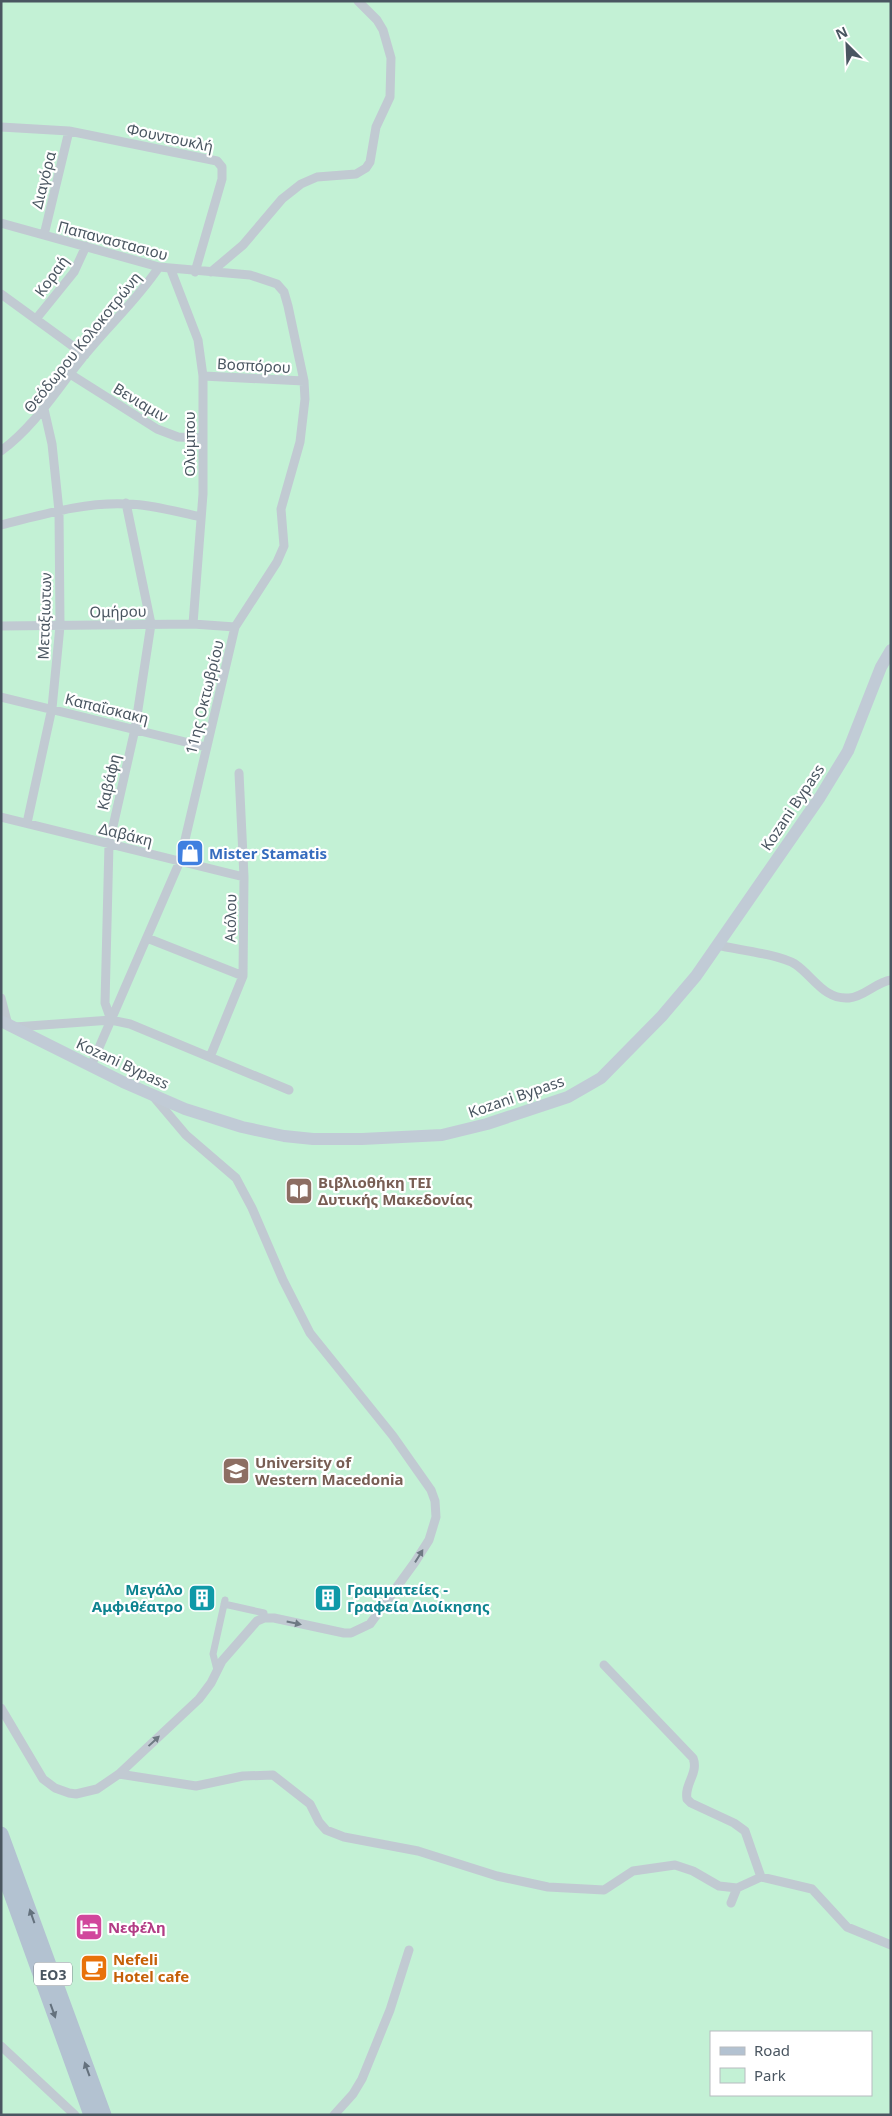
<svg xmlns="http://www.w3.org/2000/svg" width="892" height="2116" viewBox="0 0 892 2116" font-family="'Noto Sans',sans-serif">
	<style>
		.green { fill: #c3f1d5; fill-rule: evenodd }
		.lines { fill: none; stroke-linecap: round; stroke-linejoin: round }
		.pedestrian { stroke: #c1cad2; stroke-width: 7 }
		.minor { stroke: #c1cad2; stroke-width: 9 }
		.secondary { stroke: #c1cbd6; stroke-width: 12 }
		.primary { stroke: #b3c2d1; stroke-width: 15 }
		.oneway { fill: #6e7983 }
		.oneway2 { fill: #64717d }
		.labels { text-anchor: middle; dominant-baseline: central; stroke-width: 4.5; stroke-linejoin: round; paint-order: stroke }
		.shield { fill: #fff; stroke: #808990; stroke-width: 1 }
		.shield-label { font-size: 14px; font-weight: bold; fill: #4a5661 }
		.street-label { font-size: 15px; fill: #4a5661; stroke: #fff }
		.shop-label { font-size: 15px; font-weight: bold; fill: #366cbe; stroke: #fff; text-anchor: start }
		.education-label { font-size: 15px; font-weight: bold; fill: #785e54; stroke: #fff; text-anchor: start }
		.culture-label { font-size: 15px; font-weight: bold; fill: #0d838f; stroke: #fff; text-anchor: end }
		.hotel-label { font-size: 15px; font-weight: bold; fill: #b23c85; stroke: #fff; text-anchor: start }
		.food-label { font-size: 15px; font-weight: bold; fill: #c56008; stroke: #fff; text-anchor: start }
	</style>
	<rect width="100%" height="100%" fill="#f5f3f3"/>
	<path class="green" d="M1,1H891V2115H1ZM711,2032H871V2095H711Z"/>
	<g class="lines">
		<path class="pedestrian" d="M224,1604L264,1613V1618
			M217,1670L213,1654L225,1600"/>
		<path class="minor" d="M1,127L69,131L217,161L222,167V179L195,272
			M1,223L159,267L250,275L277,284L284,292L288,306L304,381L305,399L300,442L281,509L284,546L277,562L235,627L180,861L111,1020
			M44,235L69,131
			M171,270L198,340L203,376V494L193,624
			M211,272L243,245L282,199L301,184L317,177L356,174L366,168L370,162L376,127L390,97L391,58L383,30L377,20L358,1
			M1,294L85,355
			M36,319L74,272L86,246
			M70,374L157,429L178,437L202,438
			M203,376L304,381
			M1,451C36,425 57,389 84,356C109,325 137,300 159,267
			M1,525C42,515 84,502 126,504C151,504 177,512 201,517
			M1,626L193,624L235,627
			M1,697L206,747
			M1,817L244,877
			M27,823L52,708L60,626L59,511L52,444L44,409
			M147,938L243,976
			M717,945C738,950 778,954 795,964C813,976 824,1000 849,998C864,997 876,982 891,980
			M1,998L8,1025
			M15,1027L111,1020L130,1024L289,1090
			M210,1057L243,976L244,877L239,773
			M91,1066L111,1020L105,1003L109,844L135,729L151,624L126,503
			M604,1665L693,1758C699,1773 684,1784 687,1799L691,1803L734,1823L745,1831L761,1877
			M1,1708L43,1779L55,1788L69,1793L76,1794L97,1789L119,1774L199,1699L211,1683L222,1661L257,1621L264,1618H274L344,1633H351L370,1624L415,1562L429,1540L436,1517L435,1501L431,1490L393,1436L310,1333L283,1280L252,1208L236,1178L186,1135L153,1096
			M119,1774L196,1786L243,1776L273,1775L310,1804L319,1822L326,1830L344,1837L418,1851L497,1876L548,1887L604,1890L633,1871L675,1865L693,1871L719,1886L737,1888L761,1877L812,1889L847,1927L891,1945
			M731,1903L737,1888
			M1,2046L75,2115
			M334,2115L353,2094L362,2079L390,2010L409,1950"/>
		<path class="secondary" d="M1,1021L123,1082L185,1109L242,1127L284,1136L313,1139H362L442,1135L487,1124L568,1097L601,1078L662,1016L696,976L820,797L848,751L881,667L891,650"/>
		<path class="primary" d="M1,1834L104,2115
			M1,1866L91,2115"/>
	</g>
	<defs><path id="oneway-solid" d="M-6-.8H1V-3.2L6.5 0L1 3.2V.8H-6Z" transform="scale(1.25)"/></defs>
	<g class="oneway">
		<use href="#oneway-solid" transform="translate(419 1556) rotate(-58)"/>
		<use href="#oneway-solid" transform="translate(294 1623) rotate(12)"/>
		<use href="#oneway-solid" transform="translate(154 1741) rotate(-43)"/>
	</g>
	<g class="oneway2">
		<use href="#oneway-solid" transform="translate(32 1916) rotate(-109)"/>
		<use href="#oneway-solid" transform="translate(53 2011) rotate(70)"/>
		<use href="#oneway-solid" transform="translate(87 2069) rotate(-110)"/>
	</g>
	<defs>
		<g id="shop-square" transform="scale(1.4375)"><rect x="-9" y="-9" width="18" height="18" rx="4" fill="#3f7fe0" stroke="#fff"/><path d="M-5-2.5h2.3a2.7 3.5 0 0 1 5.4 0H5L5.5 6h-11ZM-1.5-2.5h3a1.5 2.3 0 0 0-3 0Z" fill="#fff"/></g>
		<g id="library-square" transform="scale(1.4375)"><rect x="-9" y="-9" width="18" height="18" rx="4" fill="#8d6e63" stroke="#fff"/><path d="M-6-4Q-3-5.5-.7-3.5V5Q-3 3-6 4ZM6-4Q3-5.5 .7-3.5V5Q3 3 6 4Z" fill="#fff"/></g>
		<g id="university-square" transform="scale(1.4375)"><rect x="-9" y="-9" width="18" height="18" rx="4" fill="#8d6e63" stroke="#fff"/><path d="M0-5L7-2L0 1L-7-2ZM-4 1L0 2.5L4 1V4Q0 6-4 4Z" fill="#fff"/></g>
		<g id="building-square" transform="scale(1.4375)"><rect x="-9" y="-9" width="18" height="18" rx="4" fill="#0f9aa8" stroke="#fff"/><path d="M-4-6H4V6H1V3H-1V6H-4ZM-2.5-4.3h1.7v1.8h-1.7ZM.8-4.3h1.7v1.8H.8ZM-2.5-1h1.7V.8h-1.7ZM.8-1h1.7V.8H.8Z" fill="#fff"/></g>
		<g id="hotel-square" transform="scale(1.4375)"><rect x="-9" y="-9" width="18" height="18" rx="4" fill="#d1479c" stroke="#fff"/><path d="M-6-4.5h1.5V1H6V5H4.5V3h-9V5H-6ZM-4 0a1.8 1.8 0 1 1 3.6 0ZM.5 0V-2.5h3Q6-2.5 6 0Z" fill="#fff"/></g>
		<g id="cafe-square" transform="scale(1.4375)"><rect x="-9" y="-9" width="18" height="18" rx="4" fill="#e8710a" stroke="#fff"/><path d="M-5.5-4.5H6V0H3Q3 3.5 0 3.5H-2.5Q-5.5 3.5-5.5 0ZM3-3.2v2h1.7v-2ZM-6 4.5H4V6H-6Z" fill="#fff"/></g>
	</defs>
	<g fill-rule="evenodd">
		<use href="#shop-square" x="190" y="853"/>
		<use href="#library-square" x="299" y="1191"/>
		<use href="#university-square" x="236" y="1471"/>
		<use href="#building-square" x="202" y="1598"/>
		<use href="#building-square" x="328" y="1598"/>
		<use href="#hotel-square" x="89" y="1927"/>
		<use href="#cafe-square" x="94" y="1968"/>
	</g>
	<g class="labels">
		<rect class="shield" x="34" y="1962.5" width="38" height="23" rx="4"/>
		<g class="shield-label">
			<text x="53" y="1974">ΕΟ3</text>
		</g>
		<g class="street-label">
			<text transform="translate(170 137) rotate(12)">Φουντουκλή</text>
			<text transform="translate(43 180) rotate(-76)">Διαγόρα</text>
			<text transform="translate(113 240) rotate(15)">Παπαναστασιου</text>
			<text transform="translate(51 276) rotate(-54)">Κοραή</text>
			<text transform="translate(82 342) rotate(-51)">Θεόδωρου Κολοκοτρώνη</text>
			<text transform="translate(254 365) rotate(3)">Βοσπόρου</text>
			<text transform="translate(141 402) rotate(31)">Βενιαμιν</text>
			<text transform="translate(189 444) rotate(-90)">Ολύμπου</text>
			<text transform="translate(118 611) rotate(-1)">Ομήρου</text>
			<text transform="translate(44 616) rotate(-88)">Μεταξιωτων</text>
			<text transform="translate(204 697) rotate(-76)">11ης Οκτωβρίου</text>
			<text transform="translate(107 708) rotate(14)">Καπαΐσκακη</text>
			<text transform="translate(108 782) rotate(-77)">Καβάφη</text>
			<text transform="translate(792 807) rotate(-56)">Kozani Bypass</text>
			<text transform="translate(126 834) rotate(14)">Δαβάκη</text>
			<text transform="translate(230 918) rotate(-89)">Αιόλου</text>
			<text transform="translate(123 1063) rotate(25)">Kozani Bypass</text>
			<text transform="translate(516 1096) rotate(-19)">Kozani Bypass</text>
		</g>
		<g class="shop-label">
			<text x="209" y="853">Mister Stamatis</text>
		</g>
		<g class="education-label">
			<text x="318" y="1182">Βιβλιοθήκη ΤΕΙ<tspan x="318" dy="17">Δυτικής Μακεδονίας</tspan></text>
			<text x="255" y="1462">University of<tspan x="255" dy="17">Western Macedonia</tspan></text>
		</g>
		<g class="culture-label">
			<text x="183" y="1589">Μεγάλο<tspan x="183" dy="17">Αμφιθέατρο</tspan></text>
			<text x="347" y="1589" text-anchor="start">Γραμματείες -<tspan x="347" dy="17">Γραφεία Διοίκησης</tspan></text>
		</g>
		<g class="hotel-label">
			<text x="108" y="1927">Νεφέλη</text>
		</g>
		<g class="food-label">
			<text x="113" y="1959">Nefeli<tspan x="113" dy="17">Hotel cafe</tspan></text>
		</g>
	</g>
	<rect width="892" height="2116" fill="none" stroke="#4a5661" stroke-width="5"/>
	<rect x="710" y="2031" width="162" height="65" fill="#ffffff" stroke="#b7bbc0"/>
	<rect x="720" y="2047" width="25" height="8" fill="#b3c2d1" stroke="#b7bbc0"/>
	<text x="754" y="2056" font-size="15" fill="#4a5661">Road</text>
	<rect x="720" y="2068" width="25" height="15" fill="#c3f1d5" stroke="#b7bbc0"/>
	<text x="754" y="2081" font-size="15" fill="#4a5661">Park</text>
	<g transform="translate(847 45) rotate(336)" stroke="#ffffff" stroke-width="4" paint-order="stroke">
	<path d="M0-4L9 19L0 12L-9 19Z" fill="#4a5661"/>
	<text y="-8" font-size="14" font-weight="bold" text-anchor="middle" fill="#4a5661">N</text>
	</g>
</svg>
